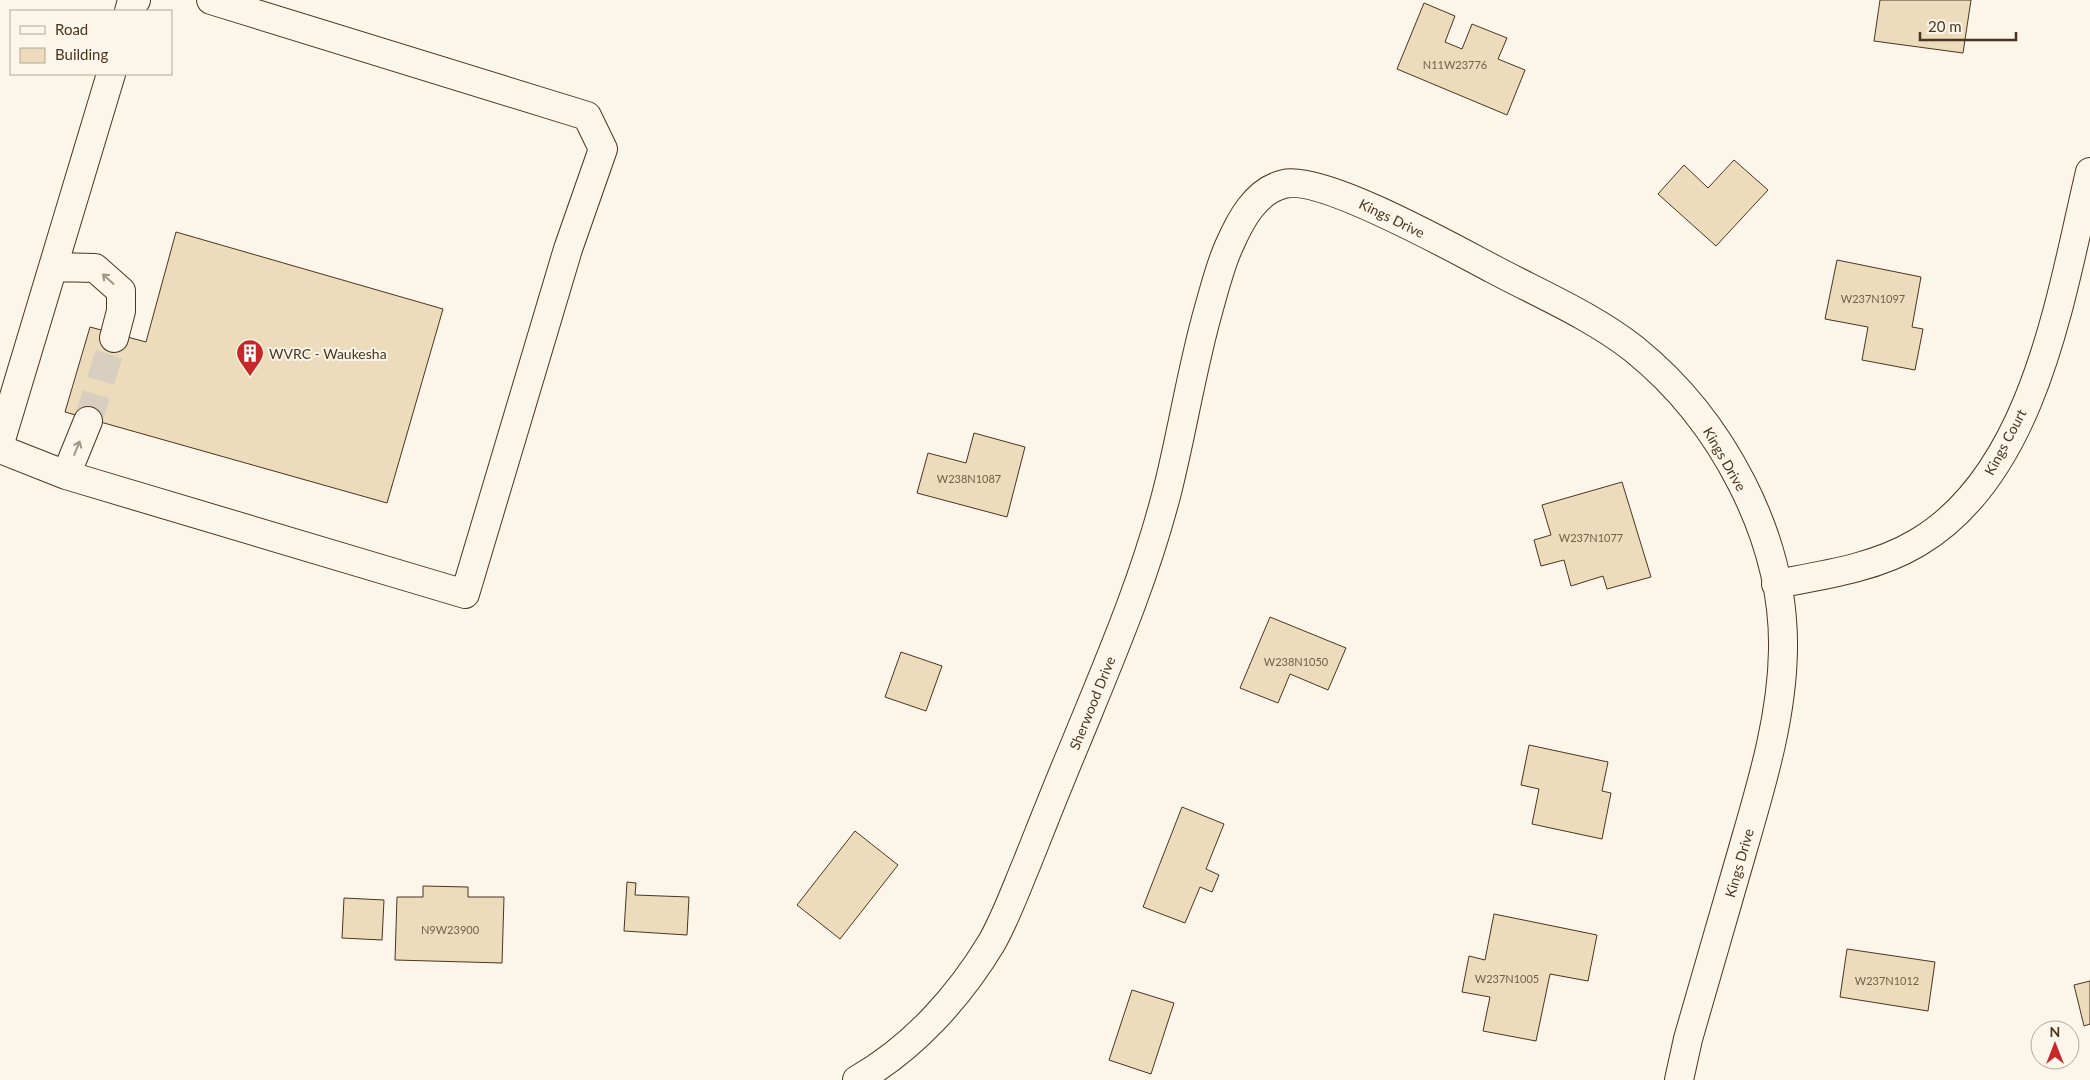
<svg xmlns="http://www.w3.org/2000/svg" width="2090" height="1080" viewBox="0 0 2090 1080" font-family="Lato,sans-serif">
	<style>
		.building { fill: #ecdcbc; stroke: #4a3520 }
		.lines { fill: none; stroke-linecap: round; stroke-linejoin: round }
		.minor-tunnel { stroke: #d8cfc1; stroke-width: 28; stroke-dasharray: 28 14; stroke-linecap: butt }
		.minor-casing { stroke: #4a3520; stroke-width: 30 }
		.minor { stroke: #fbf6e9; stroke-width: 28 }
		.oneway { stroke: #a29684 }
		.labels { text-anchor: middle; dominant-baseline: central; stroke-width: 4; stroke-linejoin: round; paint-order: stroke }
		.number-label { font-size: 11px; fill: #725f47 }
		.street-label { font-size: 14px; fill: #4a3520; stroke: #fbf6e9 }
		.poi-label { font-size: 14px; fill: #4a3520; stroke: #fbf6e9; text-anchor: start }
	</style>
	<rect width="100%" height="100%" fill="#fbf6e9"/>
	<path class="building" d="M1880,0H1971L1963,53L1874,41Z
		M1424,3L1455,16L1445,42L1462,49L1472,24L1507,38L1498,59L1525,70L1507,115L1397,69Z
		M1734,160L1768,190L1716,246L1658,194L1684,165L1708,188Z
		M176,232L443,309L387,503L65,412L90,327L146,342Z
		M1837,260L1921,277L1912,327L1923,329L1915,370L1862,360L1868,327L1825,319Z
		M974,433L1025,447L1007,517L917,493L928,453L966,463Z
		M1622,482L1651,577L1607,589L1603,576L1571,586L1564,560L1541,566L1534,540L1551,535L1542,505Z
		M1270,617L1346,648L1328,690L1290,674L1278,703L1240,688Z
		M901,652L942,666L926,711L885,697Z
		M1529,745L1608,762L1602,791L1611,793L1602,839L1532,824L1539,789L1521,785Z
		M1182,807L1224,824L1206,869L1219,875L1212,892L1200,887L1185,923L1143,907Z
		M855,831L898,865L840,939L797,905Z
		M627,882L636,883L635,895L689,897L687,935L624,931Z
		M423,886L468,887V897H504L502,963L395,960L397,897H423Z
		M344,898L384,900L382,940L342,938Z
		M1494,914L1597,935L1588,981L1550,974L1536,1041L1483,1031L1490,997L1462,992L1469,956L1485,960Z
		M1847,949L1935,962L1928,1011L1840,997Z
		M2090,981V1024L2084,1026L2074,985Z
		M1132,990L1174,1003L1151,1074L1109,1060Z"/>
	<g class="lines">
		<path class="minor-tunnel" d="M88,421L114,338"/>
		<g class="minor-casing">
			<path id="minor" d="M129,11L131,4L136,0
				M53,267L95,268L121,291V311L114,338
				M0,443L111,74
				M0,449L66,475L465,594L568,249L603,149L587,116L211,0
				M66,475L88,421
				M1776,584C1824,575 1875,568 1917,543C2035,474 2061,294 2090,172
				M857,1080C913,1048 959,997 992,942C1006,917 1016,889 1027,863C1043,823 1059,782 1076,742C1110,659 1146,576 1168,488C1183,428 1192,367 1209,308C1215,287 1220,266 1229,246C1240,221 1255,191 1284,184C1321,174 1455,249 1493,269C1540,294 1592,316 1634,349C1721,419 1785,537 1783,650C1782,719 1761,786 1742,852C1724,914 1706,977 1688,1039L1679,1080"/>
		</g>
		<use href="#minor" class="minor"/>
	</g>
	<defs><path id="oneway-shaft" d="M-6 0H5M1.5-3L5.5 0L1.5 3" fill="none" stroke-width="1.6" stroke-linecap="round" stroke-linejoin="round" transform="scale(1.25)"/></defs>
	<g class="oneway">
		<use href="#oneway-shaft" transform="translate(108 279) rotate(-138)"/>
		<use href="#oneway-shaft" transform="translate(77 448) rotate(-68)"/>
	</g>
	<defs>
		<g id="building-pin" transform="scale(1.4375)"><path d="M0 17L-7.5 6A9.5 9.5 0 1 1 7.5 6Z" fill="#c62828" stroke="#fbf6e9"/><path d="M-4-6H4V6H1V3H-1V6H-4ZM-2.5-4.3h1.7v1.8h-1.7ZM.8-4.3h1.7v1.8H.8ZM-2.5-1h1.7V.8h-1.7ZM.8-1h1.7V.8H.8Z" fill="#fff"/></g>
	</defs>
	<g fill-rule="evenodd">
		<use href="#building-pin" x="250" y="353"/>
	</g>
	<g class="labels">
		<g class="number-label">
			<text x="1455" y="64">N11W23776</text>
			<text x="1873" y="298">W237N1097</text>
			<text x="969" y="478">W238N1087</text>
			<text x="1591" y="537">W237N1077</text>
			<text x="1296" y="661">W238N1050</text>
			<text x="450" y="929">N9W23900</text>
			<text x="1507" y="978">W237N1005</text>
			<text x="1887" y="980">W237N1012</text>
		</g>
		<g class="street-label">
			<text transform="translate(1392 218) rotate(26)">Kings Drive</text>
			<text transform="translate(2005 442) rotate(-62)">Kings Court</text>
			<text transform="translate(1725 459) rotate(60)">Kings Drive</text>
			<text transform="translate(1092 703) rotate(-68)">Sherwood Drive</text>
			<text transform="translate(1739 863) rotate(-74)">Kings Drive</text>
		</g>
		<g class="poi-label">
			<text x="269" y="353">WVRC - Waukesha</text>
		</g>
	</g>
	<rect x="10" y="10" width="162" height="65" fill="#fbf6e9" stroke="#b4a999"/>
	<rect x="20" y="26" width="25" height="8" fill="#fbf6e9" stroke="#b4a999"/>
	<text x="55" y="35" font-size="15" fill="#4a3520">Road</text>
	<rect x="20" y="48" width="25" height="15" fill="#ecdcbc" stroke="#b4a999"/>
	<text x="55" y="60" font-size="15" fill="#4a3520">Building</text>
	<g transform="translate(2055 1045)"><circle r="24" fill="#fbf6e9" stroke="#b4a999"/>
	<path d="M0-4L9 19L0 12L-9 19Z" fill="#c62828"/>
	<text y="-8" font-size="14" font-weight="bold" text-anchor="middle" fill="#4a3520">N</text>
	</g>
	<path d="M1920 32v8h96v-8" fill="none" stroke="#4a3520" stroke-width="2.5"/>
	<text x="1928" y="32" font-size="15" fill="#4a3520" stroke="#fbf6e9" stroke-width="4" paint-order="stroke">20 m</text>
</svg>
